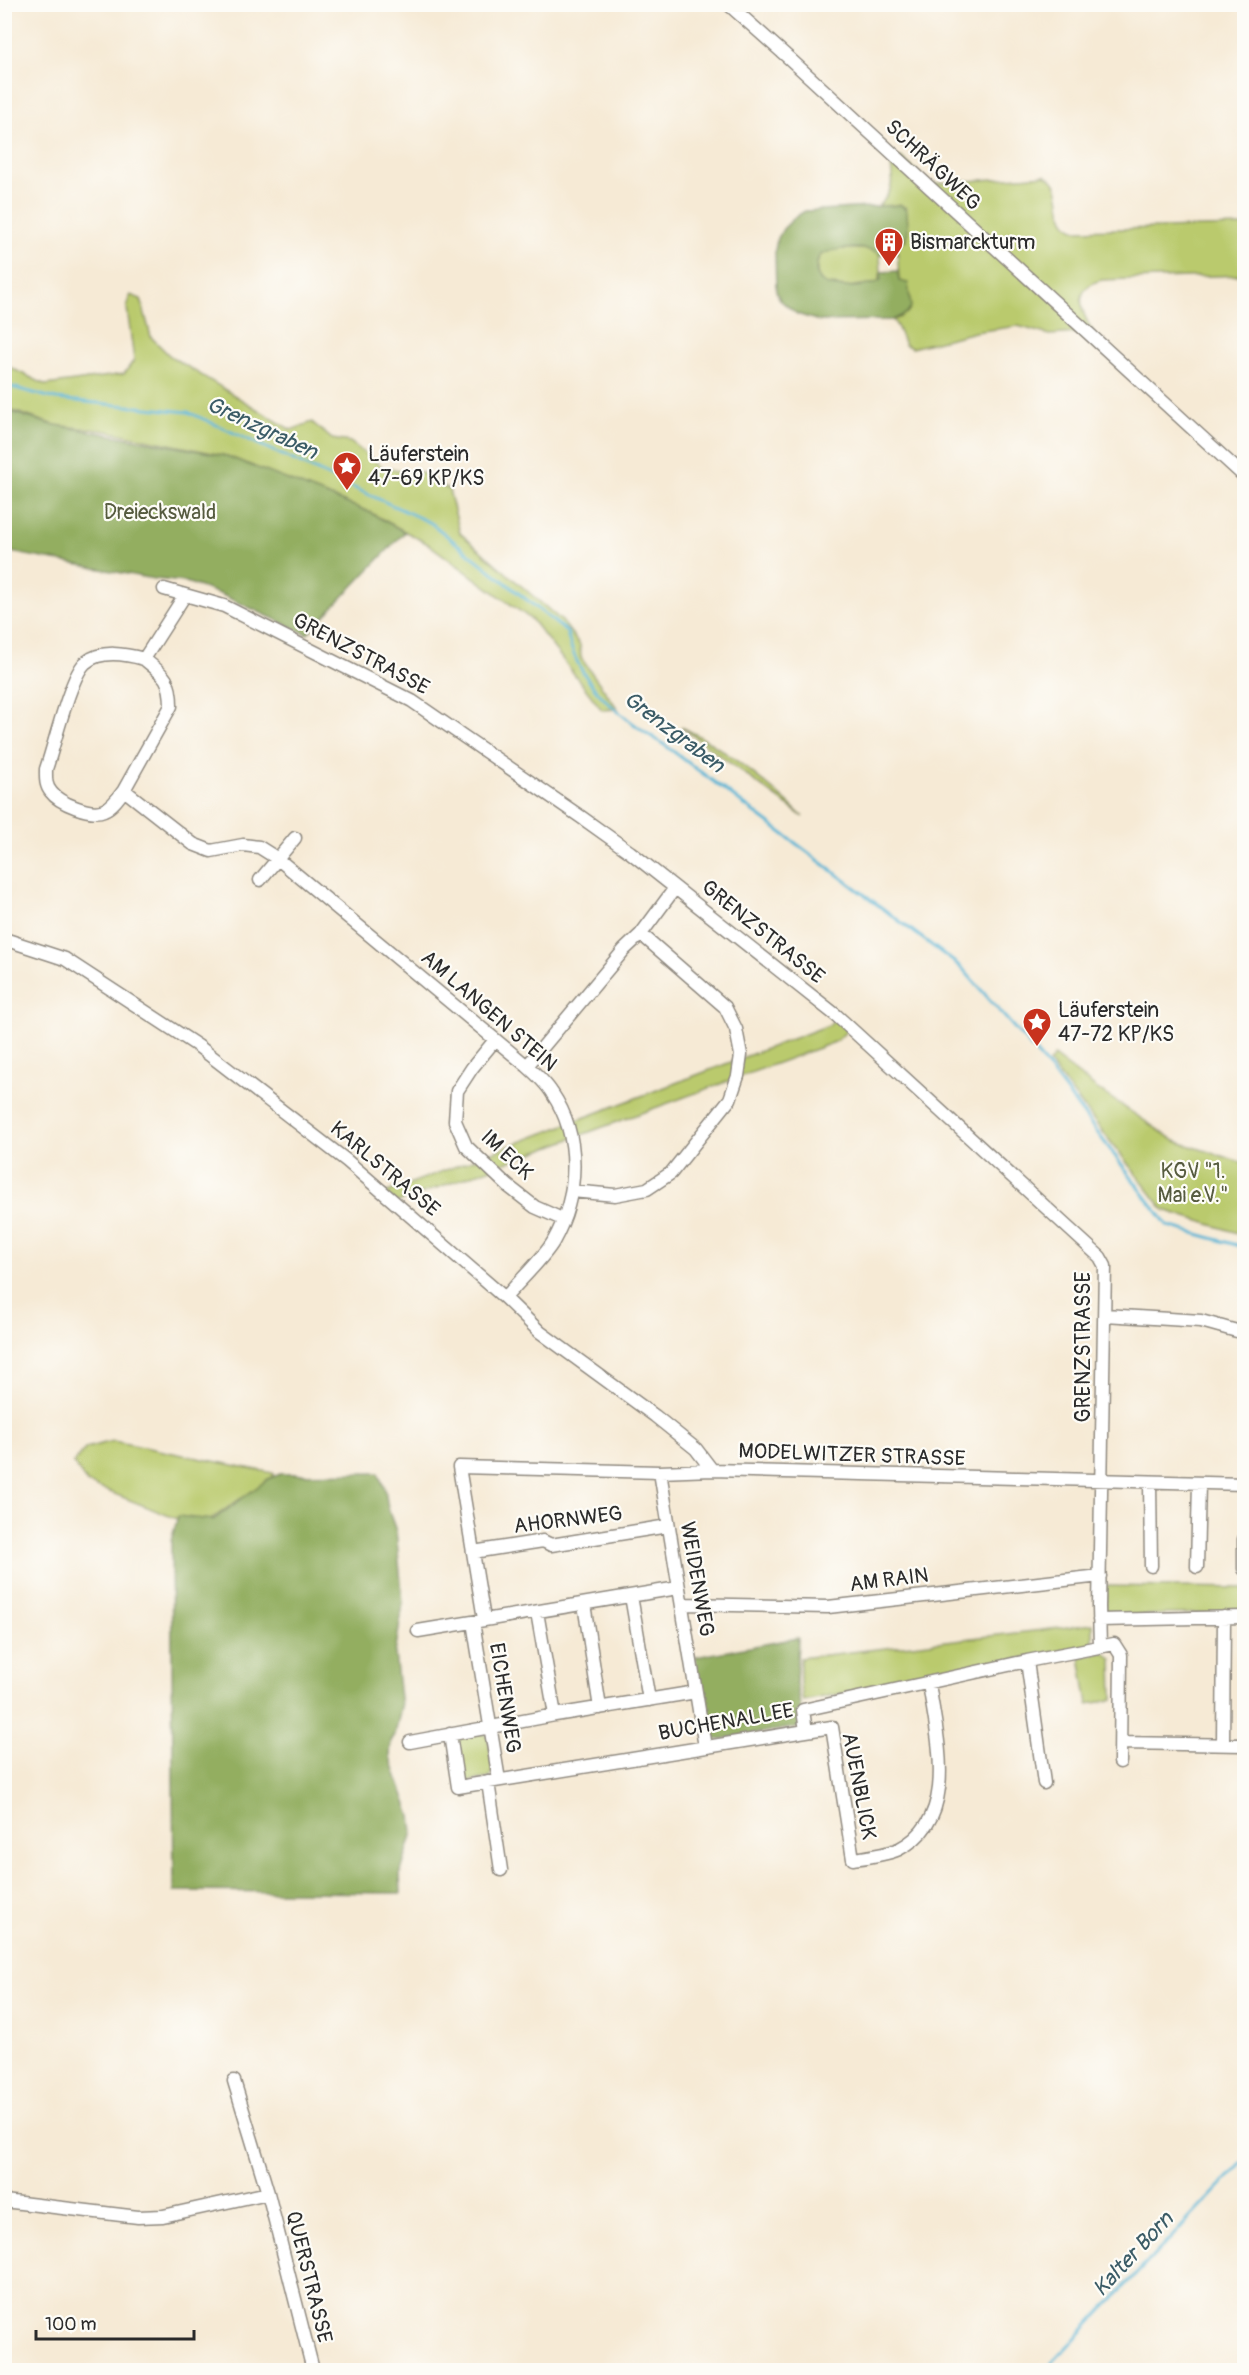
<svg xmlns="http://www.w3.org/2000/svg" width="1249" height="2375" viewBox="0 0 1249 2375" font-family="Pangolin,sans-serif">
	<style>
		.green { fill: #baca6d; stroke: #727a4c; stroke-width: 1.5 }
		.forest { fill: #93ae60; stroke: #5f6c46; stroke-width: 1.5 }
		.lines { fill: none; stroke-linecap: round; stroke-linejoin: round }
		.stream { stroke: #56b4d4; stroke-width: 3 }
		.street-casing { stroke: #908a80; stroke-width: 15 }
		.street { stroke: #fff; stroke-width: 12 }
		.labels { text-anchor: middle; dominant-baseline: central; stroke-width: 4.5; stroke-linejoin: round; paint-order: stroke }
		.street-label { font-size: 21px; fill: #2b2b2b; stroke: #fdfcf7 }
		.poi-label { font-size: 21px; fill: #2b2b2b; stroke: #fdfcf7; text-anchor: start }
		.park-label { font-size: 21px; fill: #565b3f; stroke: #fdfcf7 }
		.water-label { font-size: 22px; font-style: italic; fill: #3a5b66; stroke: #fdfcf7 }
	</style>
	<rect width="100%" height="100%" fill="#fdfcf7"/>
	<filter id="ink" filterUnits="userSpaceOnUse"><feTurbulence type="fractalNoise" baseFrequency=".0167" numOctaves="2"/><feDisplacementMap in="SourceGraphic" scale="12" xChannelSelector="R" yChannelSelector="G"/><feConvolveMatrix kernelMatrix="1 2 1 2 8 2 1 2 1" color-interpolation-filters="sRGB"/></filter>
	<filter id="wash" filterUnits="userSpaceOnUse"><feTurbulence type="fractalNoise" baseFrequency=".008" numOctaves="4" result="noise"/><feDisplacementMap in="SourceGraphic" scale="24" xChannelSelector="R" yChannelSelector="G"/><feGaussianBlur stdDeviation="1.35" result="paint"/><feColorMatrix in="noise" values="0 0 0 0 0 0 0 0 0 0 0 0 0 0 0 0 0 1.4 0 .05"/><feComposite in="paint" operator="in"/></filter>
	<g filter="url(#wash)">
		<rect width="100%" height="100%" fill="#f6ead5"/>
		<path class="green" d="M901,157L932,184L1045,175C1070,187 1050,222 1077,230L1244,226V275L1102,280C1071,288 1081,312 1093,332L1049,335L1018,326L975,332L912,348L905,345L897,326L893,320L901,317L897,244L906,240V208L901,205L878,206C893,193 894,179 890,160Z
			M834,249H867L877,251L880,255L881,272L878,283L846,287L824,284C815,276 816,267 819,256Z
			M130,295L141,299L151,337L170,356L291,430L312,422L332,439L350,442L384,468L423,473L449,490L460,533L562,621L580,645L581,658L618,709L602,710L532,620L428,544L369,512L227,456L106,431L54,425L5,408V365L46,385L124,374L134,360L127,308Z
			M681,727C720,744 772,787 803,817Z
			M837,1016L850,1028L835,1042L396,1203L385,1193L829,1025Z
			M1054,1056L1096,1088L1175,1141L1244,1163V1235L1164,1210L1049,1063Z
			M113,1441L273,1473L274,1485L240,1499L199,1528L87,1483L73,1463L86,1448Z
			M1106,1586L1244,1588V1612L1111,1616L1105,1614Z
			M1093,1624V1641L1089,1645L803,1701L800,1684V1658Z
			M1105,1652L1112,1659L1113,1700L1088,1704L1080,1657Z
			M482,1733L488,1737L493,1770L489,1778L465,1782L460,1777L455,1742L458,1737Z"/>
		<path class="forest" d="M901,205L907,211C907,226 913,237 897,244V254L880,255C869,244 831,248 819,256C816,264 814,275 822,282C831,290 873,288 881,279V272L898,271L899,281L908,283L911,307L907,313L893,320L819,321L797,314L780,300L776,291L775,250L777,240L783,229L795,217L805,211Z
			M5,410L50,424L227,456L369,512L405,532L307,634L220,594L186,582L154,579L5,551Z
			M378,1473L385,1489L388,1509L396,1531L403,1603L395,1654L401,1707L395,1735L391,1741L390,1757L411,1816L413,1832L400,1875L401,1893L174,1891L171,1541L178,1516L213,1520L268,1479L280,1474Z
			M798,1638L796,1684L804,1726L715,1740L707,1732L695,1657Z"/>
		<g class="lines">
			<path class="stream" d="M4,385L56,399L188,412L431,523L567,632C578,687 622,717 666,746L962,968L1044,1062L1168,1226L1244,1247
				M1045,2370L1244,2161"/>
		</g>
	</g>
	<g filter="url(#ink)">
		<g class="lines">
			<g class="street-casing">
				<path id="street" d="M728,4L791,60L1244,476
					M164,589L224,606L412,701L581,817L630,852L837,1016L1100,1257L1105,1266L1099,1607L1100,1646
					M144,659C164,675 171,679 171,706L124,790C119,797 112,807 104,810C91,816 59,803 51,792C45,785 46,777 46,769C54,747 70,677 85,663C101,649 126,654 144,659L185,595
					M124,790L193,844L211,851L243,845L259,847L278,859L527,1066C536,1074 546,1083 552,1093C582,1137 579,1196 553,1242C543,1259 518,1282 505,1298
					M260,880L295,838
					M4,939L65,959L198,1046L347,1161L505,1298L540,1332L655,1416L696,1449L712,1470
					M495,1040L472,1068L457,1091L455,1121L466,1146L508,1186L535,1207L562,1219
					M527,1066L624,950L641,934L675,888
					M572,1191L615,1195L647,1189L671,1173L730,1099L738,1076L741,1055L736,1029L725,1007L641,934
					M1105,1315L1201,1321L1244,1333
					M660,1472L705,1747
					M1150,1482L1151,1566
					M473,1552L543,1541L551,1545L668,1526
					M1197,1567L1199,1483
					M1244,1569V1539
					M631,1596L649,1700
					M584,1604L600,1708
					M682,1604L828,1607L1100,1576
					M537,1612L555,1715
					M484,1619L459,1467L660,1472L712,1470L1244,1484
					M1099,1620L1244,1617
					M473,1622L499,1780
					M418,1631L678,1588
					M1027,1661L1044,1783
					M806,1731L832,1727L853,1859C868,1857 885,1855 899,1849C961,1818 936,1736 929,1683
					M450,1734L458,1787L806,1731L803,1710L1027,1661L1114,1644L1121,1655L1120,1762
					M410,1742L555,1715L696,1692
					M1121,1743L1244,1745
					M1223,1745L1224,1617
					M488,1782L501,1870
					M234,2081L268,2193L313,2370
					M4,2201L138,2217L163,2216L268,2193"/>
			</g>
			<use href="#street" class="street"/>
		</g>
	</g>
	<defs>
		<g id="building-pin" transform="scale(1.5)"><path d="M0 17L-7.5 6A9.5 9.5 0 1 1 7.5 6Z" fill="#c8321e" stroke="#fdfcf7"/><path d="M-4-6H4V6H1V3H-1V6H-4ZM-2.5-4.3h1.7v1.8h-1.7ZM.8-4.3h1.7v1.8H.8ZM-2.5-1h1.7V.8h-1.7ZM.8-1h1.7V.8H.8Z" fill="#fff"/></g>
		<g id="sight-pin" transform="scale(1.5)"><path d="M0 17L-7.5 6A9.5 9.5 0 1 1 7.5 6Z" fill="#c8321e" stroke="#fdfcf7"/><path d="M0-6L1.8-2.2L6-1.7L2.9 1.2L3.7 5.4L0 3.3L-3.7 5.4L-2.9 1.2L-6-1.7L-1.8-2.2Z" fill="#fff"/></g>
	</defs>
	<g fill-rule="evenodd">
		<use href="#building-pin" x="889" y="242"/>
		<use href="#sight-pin" x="347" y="466"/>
		<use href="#sight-pin" x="1037" y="1022"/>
	</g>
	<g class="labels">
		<g class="street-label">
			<text transform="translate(933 165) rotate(43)">SCHRÄGWEG</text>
			<text transform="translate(361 654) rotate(28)">GRENZSTRASSE</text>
			<text transform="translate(763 932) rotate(39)">GRENZSTRASSE</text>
			<text transform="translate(489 1011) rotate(41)">AM LANGEN STEIN</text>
			<text transform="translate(507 1155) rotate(43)">IM ECK</text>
			<text transform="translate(385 1169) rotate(40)">KARLSTRASSE</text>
			<text transform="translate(1083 1347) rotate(-90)">GRENZSTRASSE</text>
			<text transform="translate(852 1455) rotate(2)">MODELWITZER STRASSE</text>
			<text transform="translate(568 1520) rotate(-7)">AHORNWEG</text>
			<text transform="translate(697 1579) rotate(80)">WEIDENWEG</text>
			<text transform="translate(889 1580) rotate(-7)">AM RAIN</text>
			<text transform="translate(505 1698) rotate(81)">EICHENWEG</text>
			<text transform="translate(726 1722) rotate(-10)">BUCHENALLEE</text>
			<text transform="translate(859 1786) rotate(79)">AUENBLICK</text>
			<text transform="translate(309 2277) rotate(76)">QUERSTRASSE</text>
		</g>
		<g class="poi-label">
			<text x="910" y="242">Bismarckturm</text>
			<text x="368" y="454">Läuferstein<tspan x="368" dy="24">47-69 KP/KS</tspan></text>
			<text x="1058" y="1010">Läuferstein<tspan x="1058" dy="24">47-72 KP/KS</tspan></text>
		</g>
		<g class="park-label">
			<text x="160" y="512">Dreieckswald</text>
			<text x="1193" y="1171">KGV "1.<tspan x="1193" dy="24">Mai e.V."</tspan></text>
		</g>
		<g class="water-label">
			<text transform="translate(262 428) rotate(25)">Grenzgraben</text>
			<text transform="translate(674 732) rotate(37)">Grenzgraben</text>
			<text transform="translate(1133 2254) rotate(-47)">Kalter Born</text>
		</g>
	</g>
	<rect width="1249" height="2375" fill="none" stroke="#fdfcf7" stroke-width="24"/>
	<path d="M36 2330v9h158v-9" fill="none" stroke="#2b2b2b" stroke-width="3"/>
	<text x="45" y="2330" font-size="18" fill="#2b2b2b" stroke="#fdfcf7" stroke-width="4.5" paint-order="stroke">100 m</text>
</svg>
